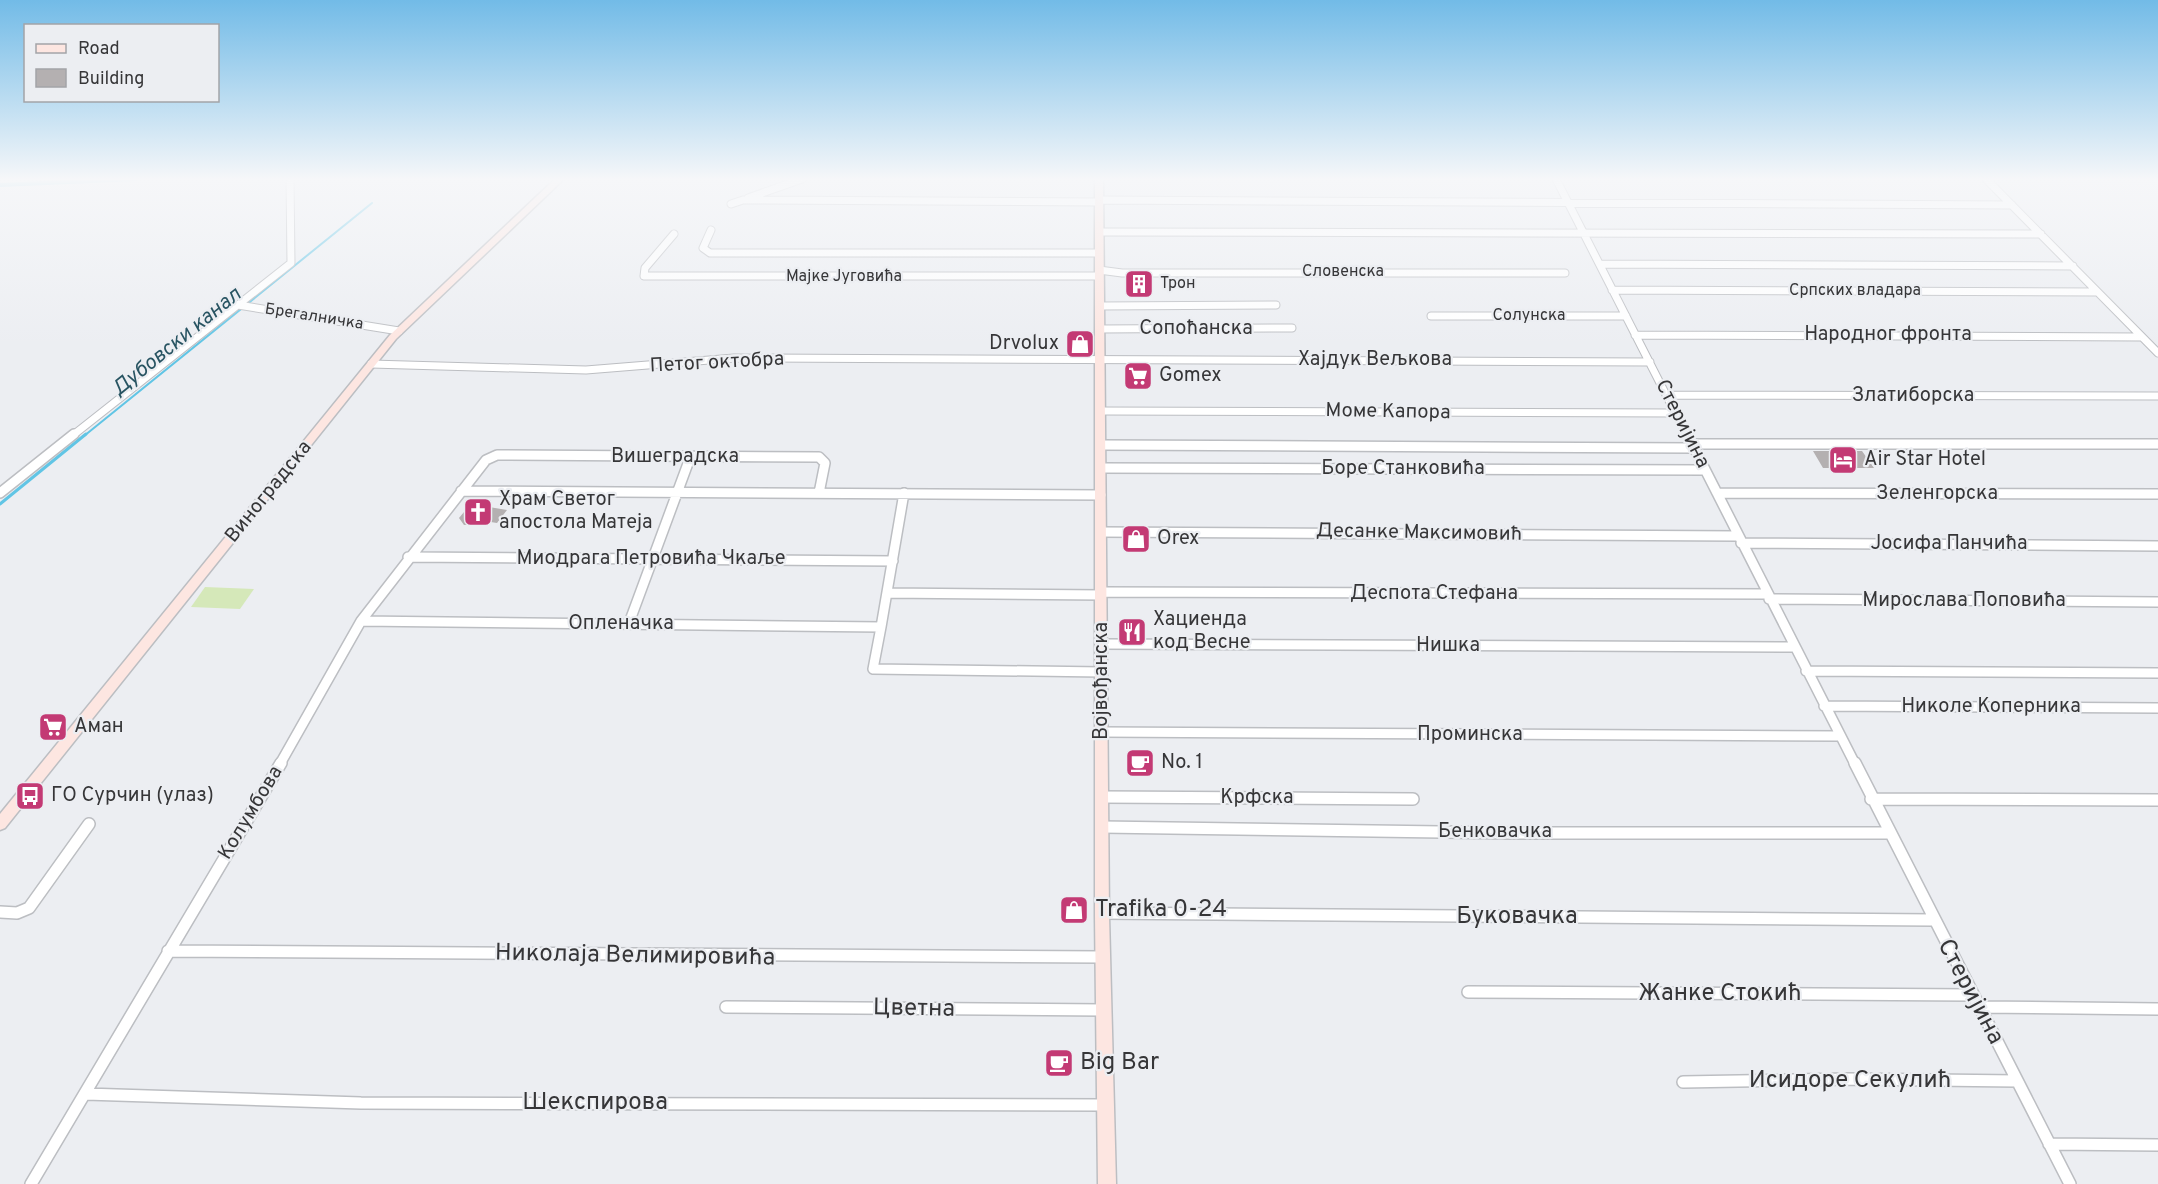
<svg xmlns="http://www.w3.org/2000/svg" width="2158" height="1184" viewBox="0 0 2158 1184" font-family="Overpass,sans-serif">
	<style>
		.green { fill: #d5e8b9 }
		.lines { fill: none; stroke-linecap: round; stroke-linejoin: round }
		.stream-far1 { stroke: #61c5e5; stroke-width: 2 }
		.stream { stroke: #61c5e5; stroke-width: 3 }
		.canal { fill: #61c5e5; fill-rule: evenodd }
		.building { fill: #b4b0b1 }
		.street-far2-casing { stroke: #bcbec2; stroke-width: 9 }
		.street-far1-casing { stroke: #bcbec2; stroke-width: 12 }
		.street-casing { stroke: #bcbec2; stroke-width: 14 }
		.secondary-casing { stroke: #bcbec2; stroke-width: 3 }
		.street-far2 { stroke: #fff; stroke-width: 7 }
		.street-far1 { stroke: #fff; stroke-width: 9 }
		.street { stroke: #fff; stroke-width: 11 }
		.secondary { fill: #fde6e1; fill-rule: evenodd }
		.labels { text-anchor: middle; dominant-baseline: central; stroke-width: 4.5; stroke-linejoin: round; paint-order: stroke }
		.far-street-label { font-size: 16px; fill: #363638; stroke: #eceef2 }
		.far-poi-label { font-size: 16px; fill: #363638; stroke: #eceef2; text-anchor: start }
		.street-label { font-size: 20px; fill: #363638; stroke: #eceef2 }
		.poi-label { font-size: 20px; fill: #363638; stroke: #eceef2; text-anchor: start }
		.water-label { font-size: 21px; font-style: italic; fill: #285462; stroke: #eceef2 }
		.near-poi-label { font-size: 24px; fill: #363638; stroke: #eceef2; text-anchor: start }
		.near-street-label { font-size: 24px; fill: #363638; stroke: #eceef2 }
	</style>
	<rect width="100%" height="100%" fill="#eceef2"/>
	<path class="green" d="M205,587L254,589L240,609L191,607Z"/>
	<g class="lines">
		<path class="stream-far1" d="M84,436L372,203"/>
		<path class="stream" d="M0,504L86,434"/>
		<path class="canal" d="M85,179H141L137,181L0,187V183Z"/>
	</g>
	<path class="building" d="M1130,279H1148L1149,292H1130Z
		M1813,451H1862L1874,468H1823Z
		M474,500L492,503L489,507L507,510L497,523L478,520L476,524L464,525L459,518Z"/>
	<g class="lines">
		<g class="street-far2-casing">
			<path id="street-far2" d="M1556,179L1687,436
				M1986,179L2158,353
				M748,198L802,179
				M1099,200L2012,205
				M731,204L743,200L1099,202
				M711,230L703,248L710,253H1099
				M1099,232L2041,234
				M674,234L645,268L644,276H1099
				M1600,264L2073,266
				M1099,270L1122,273H1565
				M1612,290L2097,292
				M238,305L399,331
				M1100,306L1276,305
				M1431,316H1626
				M1100,329L1292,328
				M1635,335L2141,337
				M371,364L586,370L734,358L1650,362
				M1667,395L2158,396
				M1101,411L1676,413
				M72,436L291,263L290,179"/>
		</g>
		<g class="street-far1-casing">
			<path id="street-far1" d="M1687,434L1855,764
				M1692,444H2158
				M1101,445L1694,448
				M1101,468L1705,470
				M461,491L1101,495
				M0,493L74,434
				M1717,493L2158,494
				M1101,532L1737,536
				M1741,543L2158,546
				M408,557L893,561
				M1102,592L1766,594
				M887,593L1102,595
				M1769,599L2158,602
				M361,621L881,627L904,493
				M629,623L690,458
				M881,627L873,669L1102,672
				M1102,644L1794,647
				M1806,671L2158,673
				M1824,706L2158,708
				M1101,732L1839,736
				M280,764L361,621L486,460L497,455L819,457L825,463L819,493"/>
		</g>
		<g class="street-casing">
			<path id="street" d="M1855,763L2070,1184
				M1101,797L1413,799
				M1871,799L2158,800
				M1102,827L1510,833H1888
				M0,912L17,913L29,908L89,824
				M1102,913L1933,920
				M168,951L1102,957
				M1468,992L1971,995
				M726,1007L1103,1010
				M1978,1007L2158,1009
				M1683,1082L1849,1079L2017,1081
				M86,1094L361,1103L1104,1105
				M2049,1144L2158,1145
				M31,1184L281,763"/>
		</g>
		<g class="secondary-casing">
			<path id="secondary" d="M555,179H564L396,339L5,828L0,830V814L390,335Z
				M1095,179H1103L1109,916L1116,1184H1098L1095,916Z"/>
		</g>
		<use href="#street-far2" class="street-far2"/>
		<use href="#street-far1" class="street-far1"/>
		<use href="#street" class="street"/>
		<use href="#secondary" class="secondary"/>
	</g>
	<linearGradient id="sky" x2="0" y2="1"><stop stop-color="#72bbe7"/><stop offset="0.52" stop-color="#f6f7f9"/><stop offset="1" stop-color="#f6f7f9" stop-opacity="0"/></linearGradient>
	<rect width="2158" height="345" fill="url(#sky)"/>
	<defs>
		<g id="building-square" transform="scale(1.5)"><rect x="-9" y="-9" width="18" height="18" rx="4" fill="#c33a74" stroke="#eceef2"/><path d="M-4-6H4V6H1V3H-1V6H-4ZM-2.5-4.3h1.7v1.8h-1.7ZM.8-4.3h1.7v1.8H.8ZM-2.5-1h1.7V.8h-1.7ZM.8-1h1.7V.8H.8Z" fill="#fff"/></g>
		<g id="shop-square" transform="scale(1.5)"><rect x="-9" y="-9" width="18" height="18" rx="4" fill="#c33a74" stroke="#eceef2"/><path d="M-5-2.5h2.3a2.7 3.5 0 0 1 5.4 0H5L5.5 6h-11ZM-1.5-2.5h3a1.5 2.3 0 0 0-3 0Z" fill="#fff"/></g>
		<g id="supermarket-square" transform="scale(1.5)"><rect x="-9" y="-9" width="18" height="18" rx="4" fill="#c33a74" stroke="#eceef2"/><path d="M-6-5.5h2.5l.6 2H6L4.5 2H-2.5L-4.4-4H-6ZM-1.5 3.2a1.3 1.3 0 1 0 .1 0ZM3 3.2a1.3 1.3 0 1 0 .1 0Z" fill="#fff"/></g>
		<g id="hotel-square" transform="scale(1.5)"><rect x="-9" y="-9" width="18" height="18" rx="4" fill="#c33a74" stroke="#eceef2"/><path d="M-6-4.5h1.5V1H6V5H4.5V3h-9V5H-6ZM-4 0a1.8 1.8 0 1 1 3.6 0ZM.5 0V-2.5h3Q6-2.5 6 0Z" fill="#fff"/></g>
		<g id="church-square" transform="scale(1.5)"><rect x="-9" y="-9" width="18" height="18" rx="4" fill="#c33a74" stroke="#eceef2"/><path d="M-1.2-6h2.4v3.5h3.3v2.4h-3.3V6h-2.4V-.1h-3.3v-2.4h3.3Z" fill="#fff"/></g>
		<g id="restaurant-square" transform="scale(1.5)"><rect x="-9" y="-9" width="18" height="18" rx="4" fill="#c33a74" stroke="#eceef2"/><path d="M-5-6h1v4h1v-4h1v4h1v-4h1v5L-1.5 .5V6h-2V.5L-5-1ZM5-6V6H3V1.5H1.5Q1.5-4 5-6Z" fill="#fff"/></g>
		<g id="cafe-square" transform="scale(1.5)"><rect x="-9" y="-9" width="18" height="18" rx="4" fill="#c33a74" stroke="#eceef2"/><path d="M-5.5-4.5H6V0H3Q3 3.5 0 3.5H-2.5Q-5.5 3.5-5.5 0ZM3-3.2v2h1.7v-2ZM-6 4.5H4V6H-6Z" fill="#fff"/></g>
		<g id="bus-square" transform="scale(1.5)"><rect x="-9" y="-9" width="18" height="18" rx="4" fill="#c33a74" stroke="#eceef2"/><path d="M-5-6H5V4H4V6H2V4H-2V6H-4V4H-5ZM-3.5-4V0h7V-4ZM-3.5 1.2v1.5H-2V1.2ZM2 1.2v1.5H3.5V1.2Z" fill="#fff"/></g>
	</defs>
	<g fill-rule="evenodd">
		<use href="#building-square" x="1139" y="284"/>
		<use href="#shop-square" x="1080" y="344"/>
		<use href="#supermarket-square" x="1138" y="376"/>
		<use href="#hotel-square" x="1843" y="460"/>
		<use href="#church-square" x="478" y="512"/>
		<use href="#shop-square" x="1136" y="539"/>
		<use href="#restaurant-square" x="1132" y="632"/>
		<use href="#supermarket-square" x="53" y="727"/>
		<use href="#cafe-square" x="1140" y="763"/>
		<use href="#bus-square" x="30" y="796"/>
		<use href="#shop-square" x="1074" y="910"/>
		<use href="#cafe-square" x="1059" y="1063"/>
	</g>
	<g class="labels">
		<g class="far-street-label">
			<text x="1343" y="272">Словенска</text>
			<text x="844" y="277">Мајке Југовића</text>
			<text x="1855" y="291">Српских владара</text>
			<text x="1529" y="316">Солунска</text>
			<text transform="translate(314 317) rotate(9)">Брегалничка</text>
		</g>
		<g class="far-poi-label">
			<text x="1160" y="284">Трон</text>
		</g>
		<g class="street-label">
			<text x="1196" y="329">Сопоћанска</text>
			<text x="1888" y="335">Народног фронта</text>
			<text x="1375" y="360">Хајдук Вељкова</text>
			<text transform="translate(717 363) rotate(-3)">Петог октобра</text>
			<text x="1913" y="396">Златиборска</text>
			<text transform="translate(1388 412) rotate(1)">Моме Капора</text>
			<text transform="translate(1682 424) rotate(63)">Стеријина</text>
			<text x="675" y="457">Вишеградска</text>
			<text x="1403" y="469">Боре Станковића</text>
			<text transform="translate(269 492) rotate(-51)">Виноградска</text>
			<text x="1937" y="494">Зеленгорска</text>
			<text transform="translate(1419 533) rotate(1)">Десанке Максимовић</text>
			<text x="1949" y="544">Јосифа Панчића</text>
			<text x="651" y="559">Миодрага Петровића Чкаље</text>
			<text x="1434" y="594">Деспота Стефана</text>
			<text x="1964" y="601">Мирослава Поповића</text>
			<text x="621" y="624">Опленачка</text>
			<text x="1448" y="646">Нишка</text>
			<text transform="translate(1102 681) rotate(-90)">Војвођанска</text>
			<text x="1991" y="707">Николе Коперника</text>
			<text x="1470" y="735">Проминска</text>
			<text x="1257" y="798">Крфска</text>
			<text transform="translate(251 813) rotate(-59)">Колумбова</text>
			<text x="1495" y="832">Бенковачка</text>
		</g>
		<g class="poi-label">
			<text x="1059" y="344" text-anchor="end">Drvolux</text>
			<text x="1159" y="376">Gomex</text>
			<text x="1864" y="460">Air Star Hotel</text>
			<text x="499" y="500">Храм Светог<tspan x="499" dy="23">апостола Матеја</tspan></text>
			<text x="1157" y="539">Orex</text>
			<text x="1153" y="620">Хациенда<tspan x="1153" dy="23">код Весне</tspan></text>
			<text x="74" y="727">Аман</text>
			<text x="1161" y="763">No. 1</text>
			<text x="51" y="796">ГО Сурчин (улаз)</text>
		</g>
		<g class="water-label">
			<text transform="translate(177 342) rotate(-39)">Дубовски канал</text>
		</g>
		<g class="near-poi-label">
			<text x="1095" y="910">Trafika 0-24</text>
			<text x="1080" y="1063">Big Bar</text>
		</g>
		<g class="near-street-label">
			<text x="1517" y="917">Буковачка</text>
			<text transform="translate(635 956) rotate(1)">Николаја Велимировића</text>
			<text transform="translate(1970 992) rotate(62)">Стеријина</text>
			<text x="1720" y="994">Жанке Стокић</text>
			<text transform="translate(914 1009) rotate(1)">Цветна</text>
			<text x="1850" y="1081">Исидоре Секулић</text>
			<text x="595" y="1103">Шекспирова</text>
		</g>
	</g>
	<rect x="24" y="24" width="195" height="78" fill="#eceef2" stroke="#a3a4a8" stroke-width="1.5"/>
	<rect x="36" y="44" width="30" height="9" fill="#fde6e1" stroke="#a3a4a8" stroke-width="1.5"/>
	<text x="78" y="54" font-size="18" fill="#363638">Road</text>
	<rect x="36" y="69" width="30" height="18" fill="#b4b0b1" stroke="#a3a4a8" stroke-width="1.5"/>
	<text x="78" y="84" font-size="18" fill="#363638">Building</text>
</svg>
